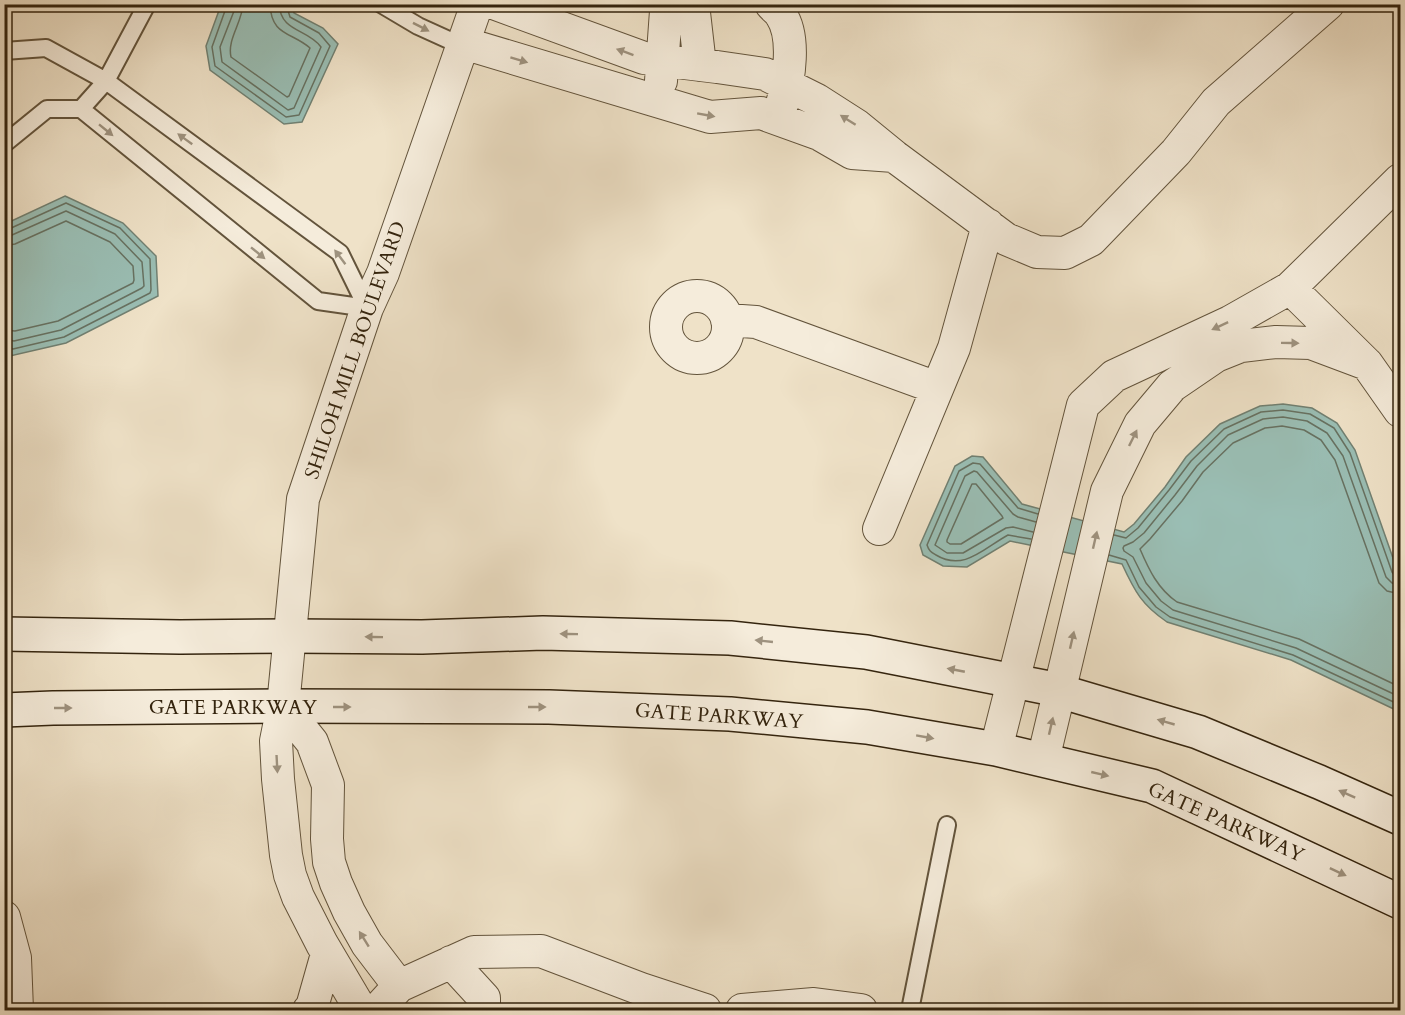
<svg xmlns="http://www.w3.org/2000/svg" width="1405" height="1015" viewBox="0 0 1405 1015" font-family="Cardo,serif">
	<style>
		.water { fill: #9abeb4; stroke: #718072; stroke-width: 1.5 }
		.lines { fill: none; stroke-linecap: round; stroke-linejoin: round }
		.shore { stroke: #677161; stroke-width: 1.5 }
		.service-casing { stroke: #63543c; stroke-width: 20 }
		.minor-casing { stroke: #63543c; stroke-width: 34 }
		.secondary-casing { stroke: #34240e; stroke-width: 36 }
		.service { stroke: #f5ecdb; stroke-width: 16 }
		.minor { stroke: #f5ecdb; stroke-width: 32 }
		.secondary { stroke: #f5ecdb; stroke-width: 33 }
		.oneway { fill: #9e927f }
		.labels { text-anchor: middle; dominant-baseline: central; stroke-width: 4.5; stroke-linejoin: round; paint-order: stroke }
		.street-label { font-size: 20px; fill: #34240e; stroke: #f5ecdb }
	</style>
	<rect width="100%" height="100%" fill="#efe2c8"/>
	<filter id="stains"><feTurbulence type="fractalNoise" baseFrequency=".00333" numOctaves="4"/><feColorMatrix values="0 0 0 0 .2 0 0 0 0 .09 0 0 0 0 .02 0 0 0 .5 -.17"/></filter>
	<radialGradient id="worn" r=".72"><stop offset=".6" stop-color="#630" stop-opacity="0"/><stop offset="1" stop-color="#630" stop-opacity=".3"/></radialGradient>
	<path class="water" d="M221,5H292L294,13L323,28L338,44L302,122L284,124L210,70L206,46Z
		M65,196L123,223L156,256L158,296L66,343L10,356L4,350L5,224Z
		M1283,404L1312,408L1337,423L1355,450L1400,578V712L1291,660L1167,622C1142,605 1135,592 1122,564L1010,541L967,567L943,566L923,555L920,545L955,466L972,456L983,457L1022,504L1124,532L1134,524L1165,487L1186,457L1220,424L1260,406Z"/>
	<g class="lines">
		<path class="shore" d="M227,4L226,8L212,47L215,66L286,117L299,115L330,46L319,33L290,17L286,4
			M234,4V11L220,47L222,62L288,110L294,108L321,47C307,28 281,33 279,4
			M243,4C242,23 227,39 231,57L287,97L289,96L310,48C292,32 271,36 270,4
			M4,229H9L66,203L120,228L150,259L151,290L150,293L64,337L13,349L4,347
			M4,237L12,235L66,211L115,234L142,262L144,286L142,288L61,330L14,341L4,339
			M4,246L15,244L66,221L110,242L133,266L134,280L133,283L58,321L15,331L4,330
			M972,484H976L1002,516L1003,518L961,544H950L947,542V540Z
			M1033,532L1013,527L1006,528L963,553H947L935,545L965,476L974,471L977,472L1013,514L1018,517L1036,522
			M1114,535L1126,538L1138,528L1169,490L1191,461L1224,429L1261,412L1283,410L1310,414L1334,428L1350,453L1392,572L1395,576L1400,577
			M1031,539L1008,535C984,548 964,572 936,555C931,552 929,551 927,545L959,471L973,463L980,464L1018,508L1038,514
			M1109,555L1126,560L1139,587L1156,607L1170,617L1293,655L1400,705
			M1400,585L1392,583L1386,577L1343,456L1327,433L1307,421L1283,417L1263,419L1228,435L1197,466L1175,495L1144,533L1133,542L1124,546L1123,548L1124,551L1133,557L1146,583L1161,601L1173,610L1296,648L1400,697
			M1400,594L1387,591L1379,583L1335,460L1321,440L1304,430L1282,426L1265,428L1233,443L1203,472L1182,501L1150,539L1140,549C1149,570 1158,589 1177,602L1299,639L1400,687"/>
		<g class="service-casing">
			<path id="service" d="M381,4L418,26L462,46
				M4,51L46,48L106,81L340,253L367,308
				M81,109L106,81L147,4
				M4,144L47,109H81L318,301L367,308
				M910,1010L947,825"/>
		</g>
		<g class="minor-casing">
			<path id="minor" d="M496,4L644,58L717,67L765,74L817,100L856,125L894,156L1006,239L1037,252L1065,253L1091,240L1176,152L1216,102L1328,4
				M693,4L700,65
				M771,4C774,8 779,11 781,15C796,37 789,80 782,104
				M463,43L710,117L761,113L819,134L852,153L894,156
				M661,81L666,11L665,4
				M1290,288L1367,364L1400,411
				M666 327a31 31 0 1 1 62 0a31 31 0 1 1-62 0Z
				M727,320L756,322L937,388
				M879,529L954,348L988,225
				M283,706L312,742L328,785L327,839L329,862L336,883L349,912L367,944L399,986
				M996,749L1083,405L1114,376L1230,322L1290,288L1400,180
				M1043,760L1107,491L1140,424L1172,386L1216,356L1241,346L1276,342L1311,343L1367,364
				M4,917L15,958L17,1010
				M451,962L484,998V1010
				M309,1010L312,1007L327,954
				M361,1010L322,944L298,897L290,875L286,855L278,779L276,741L283,706L303,499L367,308L383,273L477,4
				M377,1010L399,986L474,952L541,951L641,989L705,1010
				M742,1010L814,1004L861,1010"/>
		</g>
		<g class="secondary-casing">
			<path id="secondary" d="M4,634L180,637L290,636L422,637L543,633L730,638L866,652L1049,688L1198,732L1319,782L1400,818
				M4,710L53,708L283,706L549,707L730,714L867,727L996,749L1152,786L1400,902"/>
		</g>
		<use href="#service" class="service"/>
		<use href="#minor" class="minor"/>
		<use href="#secondary" class="secondary"/>
	</g>
	<defs><path id="oneway-solid" d="M-6-.8H1V-3.2L6.5 0L1 3.2V.8H-6Z" transform="scale(1.5)"/></defs>
	<g class="oneway">
		<use href="#oneway-solid" transform="translate(421 27) rotate(27)"/>
		<use href="#oneway-solid" transform="translate(625 52) rotate(-160)"/>
		<use href="#oneway-solid" transform="translate(519 60) rotate(17)"/>
		<use href="#oneway-solid" transform="translate(706 115) rotate(10)"/>
		<use href="#oneway-solid" transform="translate(848 120) rotate(-148)"/>
		<use href="#oneway-solid" transform="translate(106 130) rotate(39)"/>
		<use href="#oneway-solid" transform="translate(185 139) rotate(-144)"/>
		<use href="#oneway-solid" transform="translate(258 253) rotate(39)"/>
		<use href="#oneway-solid" transform="translate(340 257) rotate(-127)"/>
		<use href="#oneway-solid" transform="translate(1220 326) rotate(155)"/>
		<use href="#oneway-solid" transform="translate(1290 343) rotate(1)"/>
		<use href="#oneway-solid" transform="translate(1133 438) rotate(-64)"/>
		<use href="#oneway-solid" transform="translate(1095 540) rotate(-77)"/>
		<use href="#oneway-solid" transform="translate(569 634) rotate(-179)"/>
		<use href="#oneway-solid" transform="translate(374 637) rotate(-179)"/>
		<use href="#oneway-solid" transform="translate(1072 640) rotate(-77)"/>
		<use href="#oneway-solid" transform="translate(764 641) rotate(-174)"/>
		<use href="#oneway-solid" transform="translate(956 670) rotate(-169)"/>
		<use href="#oneway-solid" transform="translate(342 707)"/>
		<use href="#oneway-solid" transform="translate(537 707)"/>
		<use href="#oneway-solid" transform="translate(63 708)"/>
		<use href="#oneway-solid" transform="translate(1166 722) rotate(-164)"/>
		<use href="#oneway-solid" transform="translate(1051 726) rotate(-77)"/>
		<use href="#oneway-solid" transform="translate(925 737) rotate(10)"/>
		<use href="#oneway-solid" transform="translate(277 764) rotate(87)"/>
		<use href="#oneway-solid" transform="translate(1100 774) rotate(13)"/>
		<use href="#oneway-solid" transform="translate(1347 794) rotate(-156)"/>
		<use href="#oneway-solid" transform="translate(1338 872) rotate(25)"/>
		<use href="#oneway-solid" transform="translate(364 939) rotate(-122)"/>
	</g>
	<g class="labels">
		<g class="street-label">
			<text transform="translate(355 350) rotate(-71)">SHILOH MILL BOULEVARD</text>
			<text x="233" y="707">GATE PARKWAY</text>
			<text transform="translate(719 716) rotate(4)">GATE PARKWAY</text>
			<text transform="translate(1226 822) rotate(24)">GATE PARKWAY</text>
		</g>
	</g>
	<rect width="1405" height="1015" fill="none" stroke="#efe2c8" stroke-width="24"/>
	<rect x="6" y="6" width="1393" height="1003" fill="none" stroke="#34240e" stroke-width="3"/>
	<rect x="12" y="12" width="1381" height="991" fill="none" stroke="#34240e" stroke-width="1.5"/>
	<rect width="100%" height="100%" filter="url(#stains)"/>
	<rect width="100%" height="100%" fill="url(#worn)"/>
</svg>
